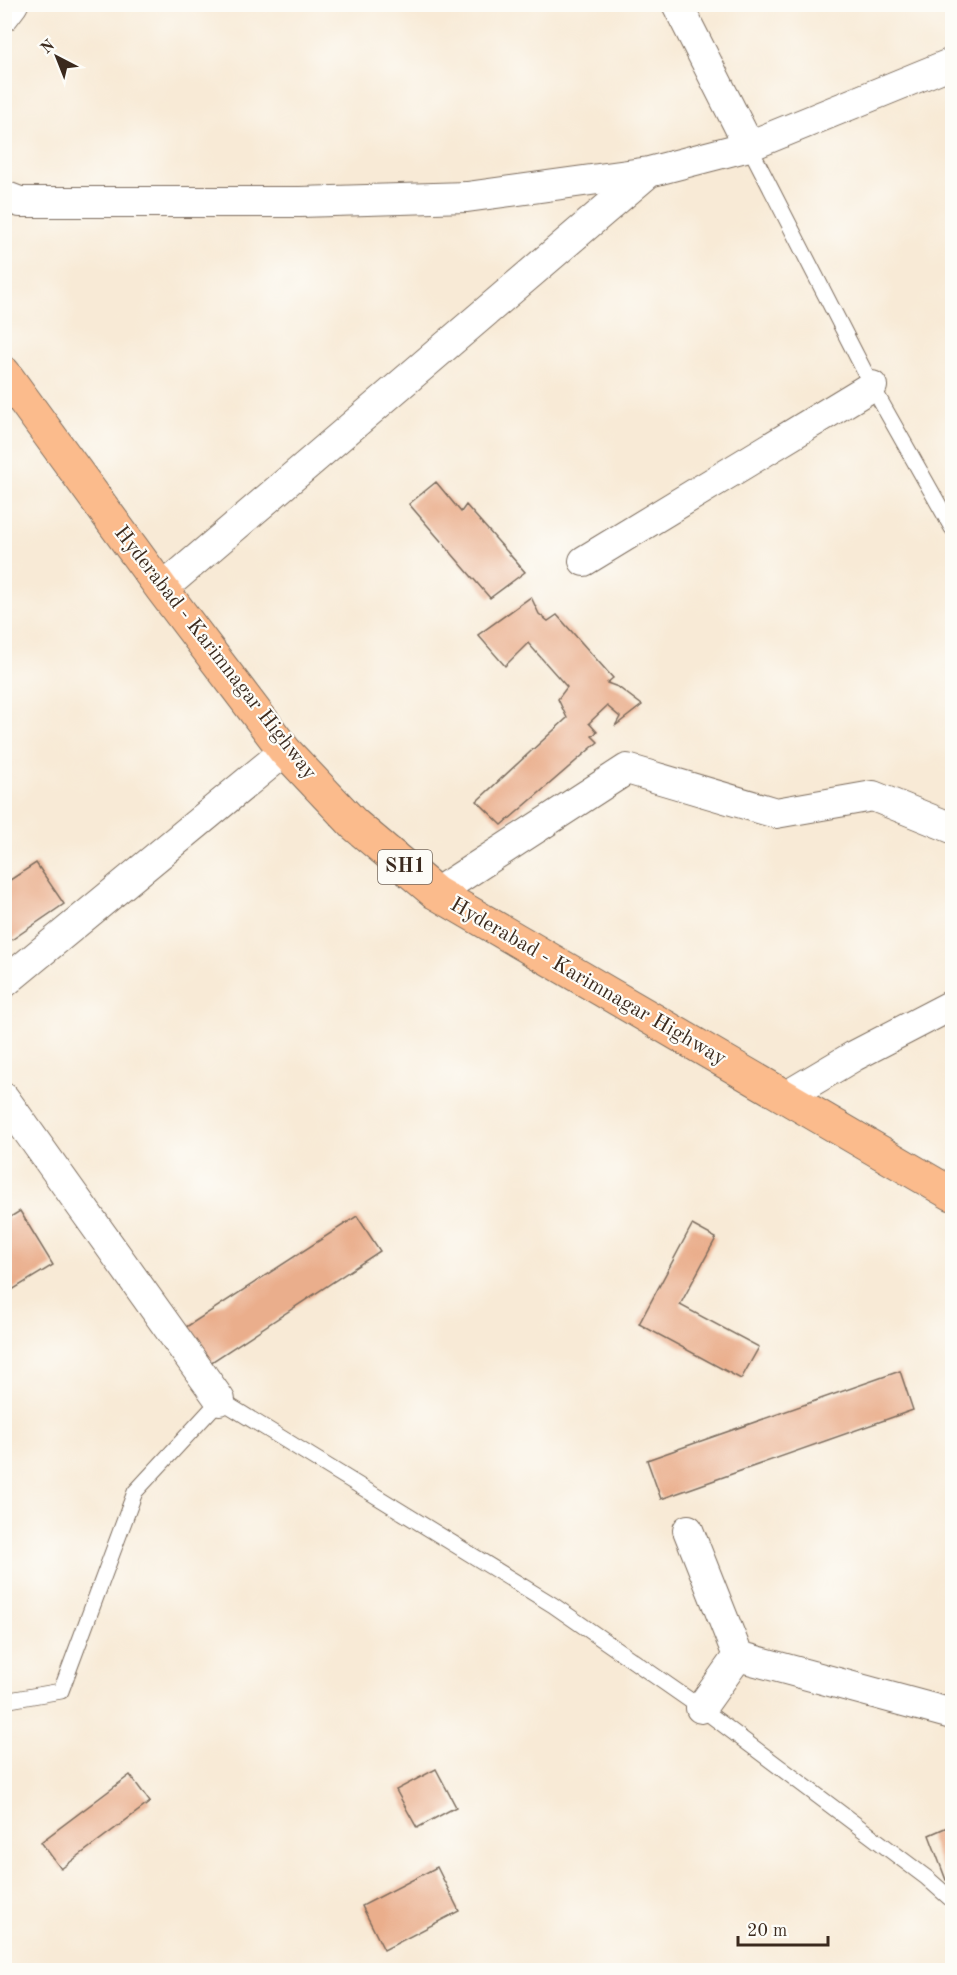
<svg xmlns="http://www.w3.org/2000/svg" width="957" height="1975" viewBox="0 0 957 1975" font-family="'Old Standard TT',serif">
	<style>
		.building { fill: #eaae8c }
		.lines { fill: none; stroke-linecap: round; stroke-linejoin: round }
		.lane-casing { stroke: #7d6d5e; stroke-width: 17 }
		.street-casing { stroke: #7d6d5e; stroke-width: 32 }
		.primary-casing { stroke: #7d6d5e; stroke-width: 35 }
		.lane { stroke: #fff; stroke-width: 15 }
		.street { stroke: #fff; stroke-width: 30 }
		.primary { stroke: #fbbb8c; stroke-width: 33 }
		.labels { text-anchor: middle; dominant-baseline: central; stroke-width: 4.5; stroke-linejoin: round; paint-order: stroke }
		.shield { fill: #fdfcf7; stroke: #75695f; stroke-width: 1.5 }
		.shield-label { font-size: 20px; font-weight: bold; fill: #3b2a1e }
		.street-label { font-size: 21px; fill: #3b2a1e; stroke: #fdfcf7 }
	</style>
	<rect width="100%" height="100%" fill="#fdfcf7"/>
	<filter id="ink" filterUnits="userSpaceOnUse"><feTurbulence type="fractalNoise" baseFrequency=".0167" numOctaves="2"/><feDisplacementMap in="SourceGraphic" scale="12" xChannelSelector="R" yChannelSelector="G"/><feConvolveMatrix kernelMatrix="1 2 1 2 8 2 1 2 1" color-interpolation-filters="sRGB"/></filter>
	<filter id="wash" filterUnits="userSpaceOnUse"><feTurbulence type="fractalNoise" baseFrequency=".008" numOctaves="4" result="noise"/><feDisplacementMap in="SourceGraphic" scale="24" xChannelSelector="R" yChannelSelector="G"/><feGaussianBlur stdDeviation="1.35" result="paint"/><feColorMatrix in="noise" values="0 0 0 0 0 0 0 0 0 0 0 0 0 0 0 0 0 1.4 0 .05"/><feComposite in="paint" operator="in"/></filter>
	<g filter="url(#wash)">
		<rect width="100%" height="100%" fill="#f8ead6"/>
		<g id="blocks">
			<path class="building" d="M436,482L461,512L466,505L525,572L490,598L409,504Z
				M531,597L539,614L548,621L557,615L613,678L607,683L618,687L642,705L615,726L620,717L607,706L589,723L597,732L592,736L598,742L502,825L477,801L567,718L558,699L567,687L528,643L505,666L478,635Z
				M36,863L64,904L10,941L4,933V884Z
				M20,1211L53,1265L4,1295V1221Z
				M357,1216L380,1251L207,1365L183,1329Z
				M692,1225L716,1238L680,1305L759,1347L741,1379L639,1324Z
				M900,1371L913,1410L661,1499L647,1460Z
				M436,1769L456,1807L417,1828L396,1790Z
				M130,1775L150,1802L61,1869L41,1842Z
				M952,1825V1878L946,1880L929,1835Z
				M437,1867L459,1911L384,1950L362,1906Z"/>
		</g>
	</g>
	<g filter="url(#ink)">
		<use href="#blocks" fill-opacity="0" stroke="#7d6d5e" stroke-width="1.5"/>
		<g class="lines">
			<g class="lane-casing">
				<path id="lane" d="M749,146L872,386L952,528
					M4,1701L61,1691L135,1492L220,1400L553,1605L701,1708L927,1878L952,1900"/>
			</g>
			<g class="street-casing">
				<path id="street" d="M677,4L749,146
					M4,16L13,4
					M4,196L20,202H300L467,197L649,172
					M584,561L872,386
					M162,589L649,172L749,146L952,63
					M436,893L627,769L776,813L873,796L952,828
					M4,983L285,751
					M785,1097L854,1056L952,1005
					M4,1098L220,1400
					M688,1530L738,1656L701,1708
					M738,1656L952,1714"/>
			</g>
			<g class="primary-casing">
				<path id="primary" d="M4,373L162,589L285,751L354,824L436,893L952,1194"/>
			</g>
			<use href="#lane" class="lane"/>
			<use href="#street" class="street"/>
			<use href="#primary" class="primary"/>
		</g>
	</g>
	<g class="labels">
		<rect class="shield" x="378" y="850" width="54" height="34" rx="4.5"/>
		<g class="shield-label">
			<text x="405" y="867">SH1</text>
		</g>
		<g class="street-label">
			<text transform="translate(215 653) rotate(52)">Hyderabad - Karimnagar Highway</text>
			<text transform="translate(588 982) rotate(30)">Hyderabad - Karimnagar Highway</text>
		</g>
	</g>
	<rect width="957" height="1975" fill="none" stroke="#fdfcf7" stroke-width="24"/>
	<g transform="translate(57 57) rotate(318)" stroke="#fdfcf7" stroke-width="4.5" paint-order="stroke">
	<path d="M0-4.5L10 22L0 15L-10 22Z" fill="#3b2a1e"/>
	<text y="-9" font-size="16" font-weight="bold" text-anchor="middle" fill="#3b2a1e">N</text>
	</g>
	<path d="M738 1936v9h90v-9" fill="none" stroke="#3b2a1e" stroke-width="3"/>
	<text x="747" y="1936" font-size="18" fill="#3b2a1e" stroke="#fdfcf7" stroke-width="4.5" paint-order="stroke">20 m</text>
</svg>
